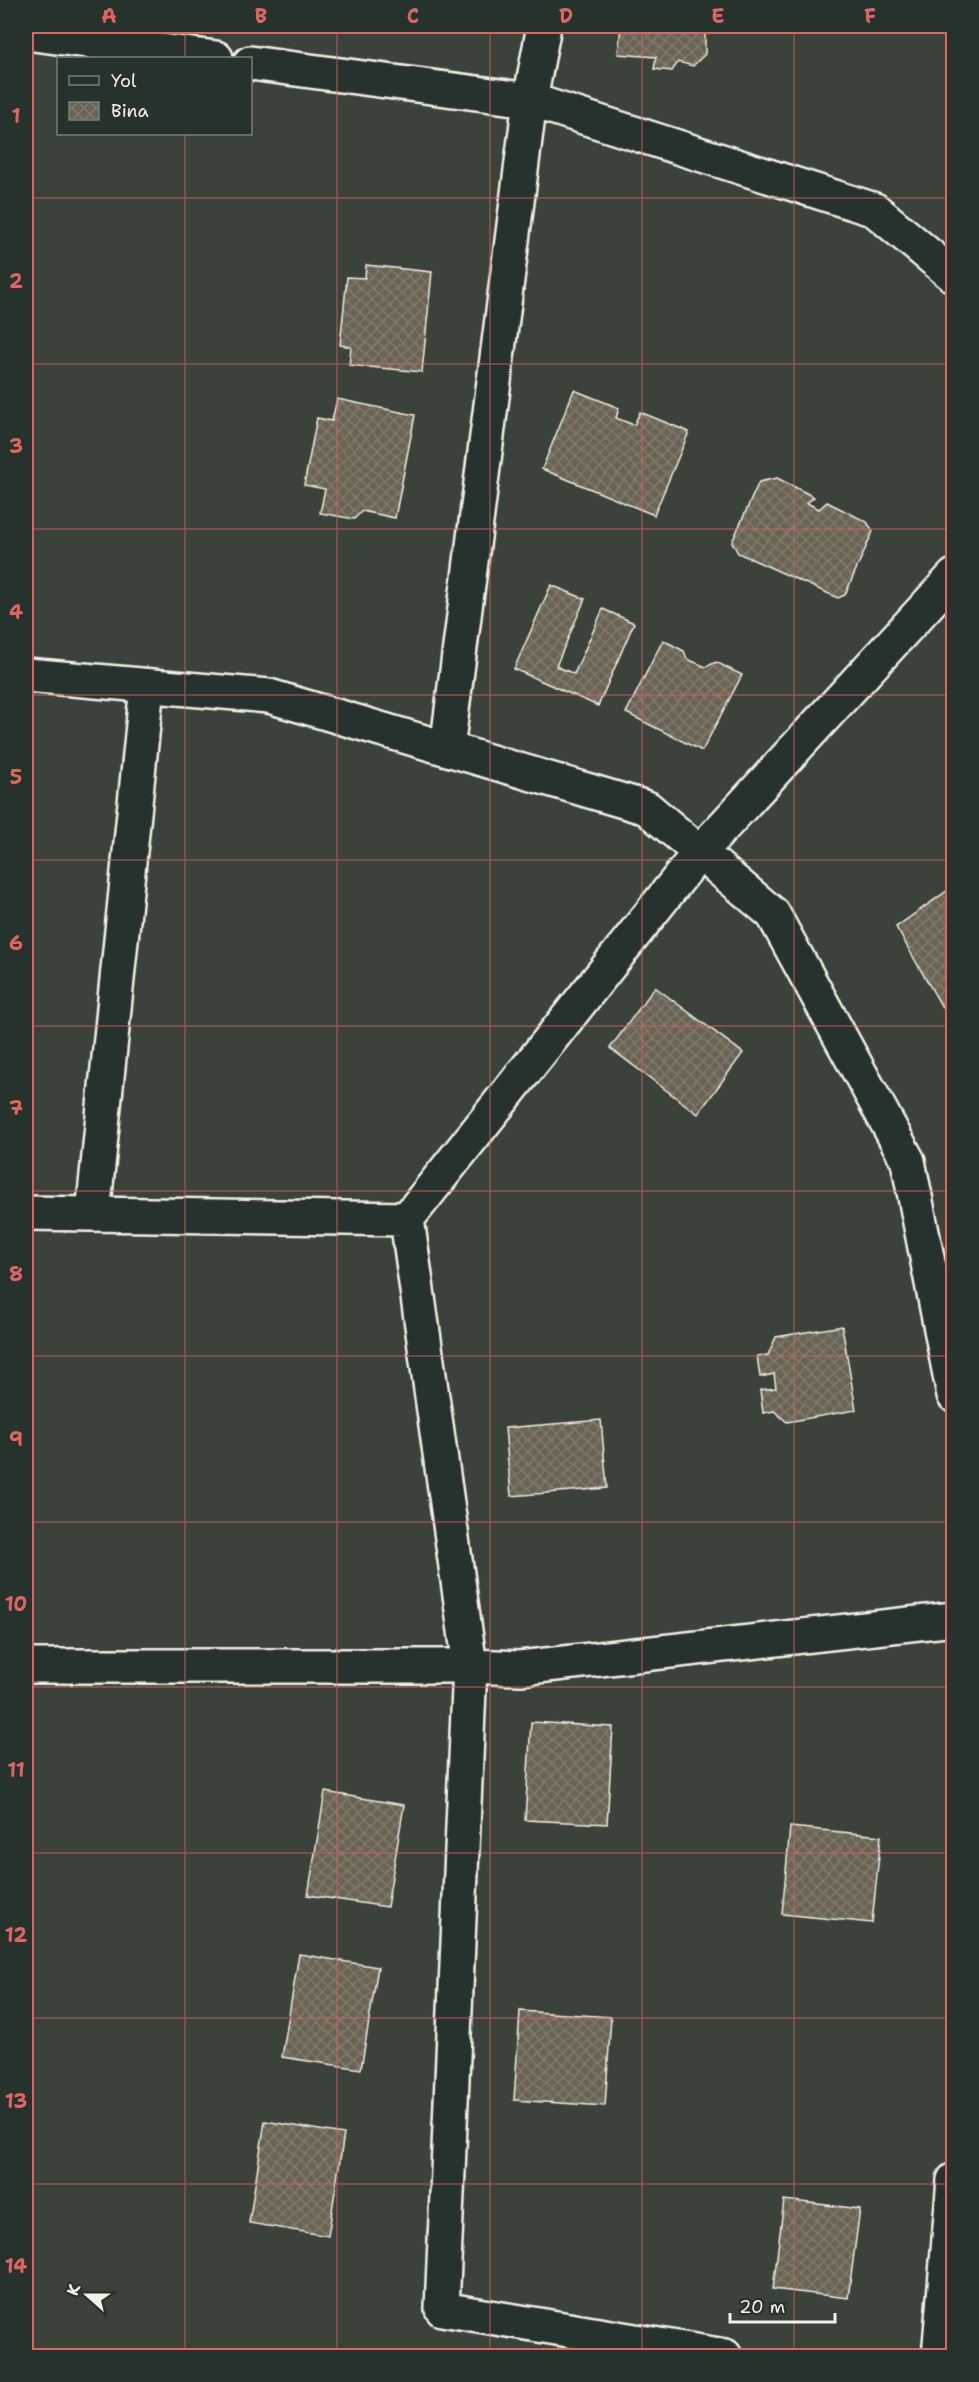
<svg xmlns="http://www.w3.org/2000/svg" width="979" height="2382" viewBox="0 0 979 2382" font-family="'Shantell Sans',sans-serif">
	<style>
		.building { fill: url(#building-cross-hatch); stroke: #f4f1e8; stroke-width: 1.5 }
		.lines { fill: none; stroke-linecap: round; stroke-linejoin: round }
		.minor-casing { stroke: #f4f1e8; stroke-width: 38 }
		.minor { stroke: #26332d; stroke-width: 33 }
		.grid { fill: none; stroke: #df6462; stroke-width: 1.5; stroke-opacity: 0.55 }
		.neatline { fill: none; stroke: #df6462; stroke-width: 2 }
		.grid-label { font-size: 20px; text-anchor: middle; font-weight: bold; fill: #df6462 }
	</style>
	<defs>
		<pattern id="building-cross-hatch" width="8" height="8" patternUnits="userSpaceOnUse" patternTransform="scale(1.5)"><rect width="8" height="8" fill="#6b6454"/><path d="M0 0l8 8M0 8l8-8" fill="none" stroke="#817b6d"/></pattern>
	</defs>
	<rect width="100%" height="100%" fill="#3b4239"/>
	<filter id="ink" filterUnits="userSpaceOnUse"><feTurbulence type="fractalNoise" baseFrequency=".0167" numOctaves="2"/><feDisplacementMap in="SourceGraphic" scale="12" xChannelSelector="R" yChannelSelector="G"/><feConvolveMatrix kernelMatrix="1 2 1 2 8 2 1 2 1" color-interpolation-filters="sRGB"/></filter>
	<g filter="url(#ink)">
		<path class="building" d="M621,26H705V54L693,66L678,62L672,71L654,69L656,57L618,54Z
			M366,265L432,272L422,372L349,365L351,347L340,345L347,277L365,278Z
			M574,390L619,408L616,418L634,425L640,412L689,432L654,515L542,469Z
			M337,399L415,415L395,518L362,511L354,519L320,513L325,489L304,485L317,418L332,421Z
			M777,478L814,497L807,503L819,509L827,502L867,522L873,531L845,595L838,598L738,553L732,542L759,482Z
			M551,585L585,599L556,666L574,674L603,609L634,623L598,706L514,669Z
			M663,640L684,651L687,659L706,667L716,662L742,675L702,751L626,713Z
			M954,886V1001L942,1007L896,927Z
			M655,987L743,1053L698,1114L610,1048Z
			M842,1326L856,1410L787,1422L774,1411L763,1413L760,1390L776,1388L774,1374L760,1377L757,1356L768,1355L776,1337Z
			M601,1420L607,1488L511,1496L505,1428Z
			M531,1722L613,1727L607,1824L525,1820Z
			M325,1792L404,1805L387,1907L308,1895Z
			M790,1827L881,1836L872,1923L782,1914Z
			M299,1954L378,1967L361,2069L282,2057Z
			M520,2011L611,2017L605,2106L514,2100Z
			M265,2121L344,2134L328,2236L249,2223Z
			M784,2200L860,2209L848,2298L773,2289Z"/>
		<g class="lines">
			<g class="minor-casing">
				<path id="minor" d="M26,33L216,58
					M250,63L530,100L875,210L954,276
					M954,576L699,853L407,1219L470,1666L520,1668L954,1619
					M26,675L269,696L647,808L773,914L908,1161L954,1395
					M447,749L530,100L544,26
					M26,1213L407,1219
					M93,1214L147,686
					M26,1666H470L442,2309L725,2356
					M939,2356L954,2180"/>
			</g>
			<use href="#minor" class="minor"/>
		</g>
	</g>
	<path class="grid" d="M185,26V58M337,26V2356M490,26V2356M642,26V2356M794,26V2356M185,134V2356M26,198H954M26,364H954M26,529H954M26,695H954M26,860H954M26,1026H954M26,1191H954M26,1356H954M26,1522H954M26,1687H954M26,1853H954M26,2018H954M26,2184H954"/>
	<rect width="979" height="2382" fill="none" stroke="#26332d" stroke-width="66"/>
	<rect x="57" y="57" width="195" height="78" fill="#26332d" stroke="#787f78" stroke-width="1.5"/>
	<rect x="69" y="76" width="30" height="9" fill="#26332d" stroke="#787f78" stroke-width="1.5"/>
	<text x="111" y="87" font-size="18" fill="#f4f1e8">Yol</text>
	<rect x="69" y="102" width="30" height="18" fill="url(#building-cross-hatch)" stroke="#787f78" stroke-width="1.5"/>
	<text x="111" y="117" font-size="18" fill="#f4f1e8">Bina</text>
	<g transform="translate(87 2295) rotate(291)" stroke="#26332d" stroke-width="4.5" paint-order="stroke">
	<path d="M0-4.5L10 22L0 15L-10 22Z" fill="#f4f1e8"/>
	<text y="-9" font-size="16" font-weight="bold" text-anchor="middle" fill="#f4f1e8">K</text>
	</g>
	<path d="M730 2313v9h105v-9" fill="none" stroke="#f4f1e8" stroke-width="3"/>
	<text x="739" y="2313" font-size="18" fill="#f4f1e8" stroke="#26332d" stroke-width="4.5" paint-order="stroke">20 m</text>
	<rect x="33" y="33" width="913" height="2316" class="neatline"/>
	<g class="grid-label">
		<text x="109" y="23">A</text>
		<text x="261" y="23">B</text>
		<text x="413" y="23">C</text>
		<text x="566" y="23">D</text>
		<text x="718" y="23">E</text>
		<text x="870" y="23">F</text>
		<text x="16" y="123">1</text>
		<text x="16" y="288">2</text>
		<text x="16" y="453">3</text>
		<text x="16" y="619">4</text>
		<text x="16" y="784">5</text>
		<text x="16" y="950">6</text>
		<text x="16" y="1115">7</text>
		<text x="16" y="1281">8</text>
		<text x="16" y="1446">9</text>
		<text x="16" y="1611">10</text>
		<text x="16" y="1777">11</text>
		<text x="16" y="1942">12</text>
		<text x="16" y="2108">13</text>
		<text x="16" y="2273">14</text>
	</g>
</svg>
